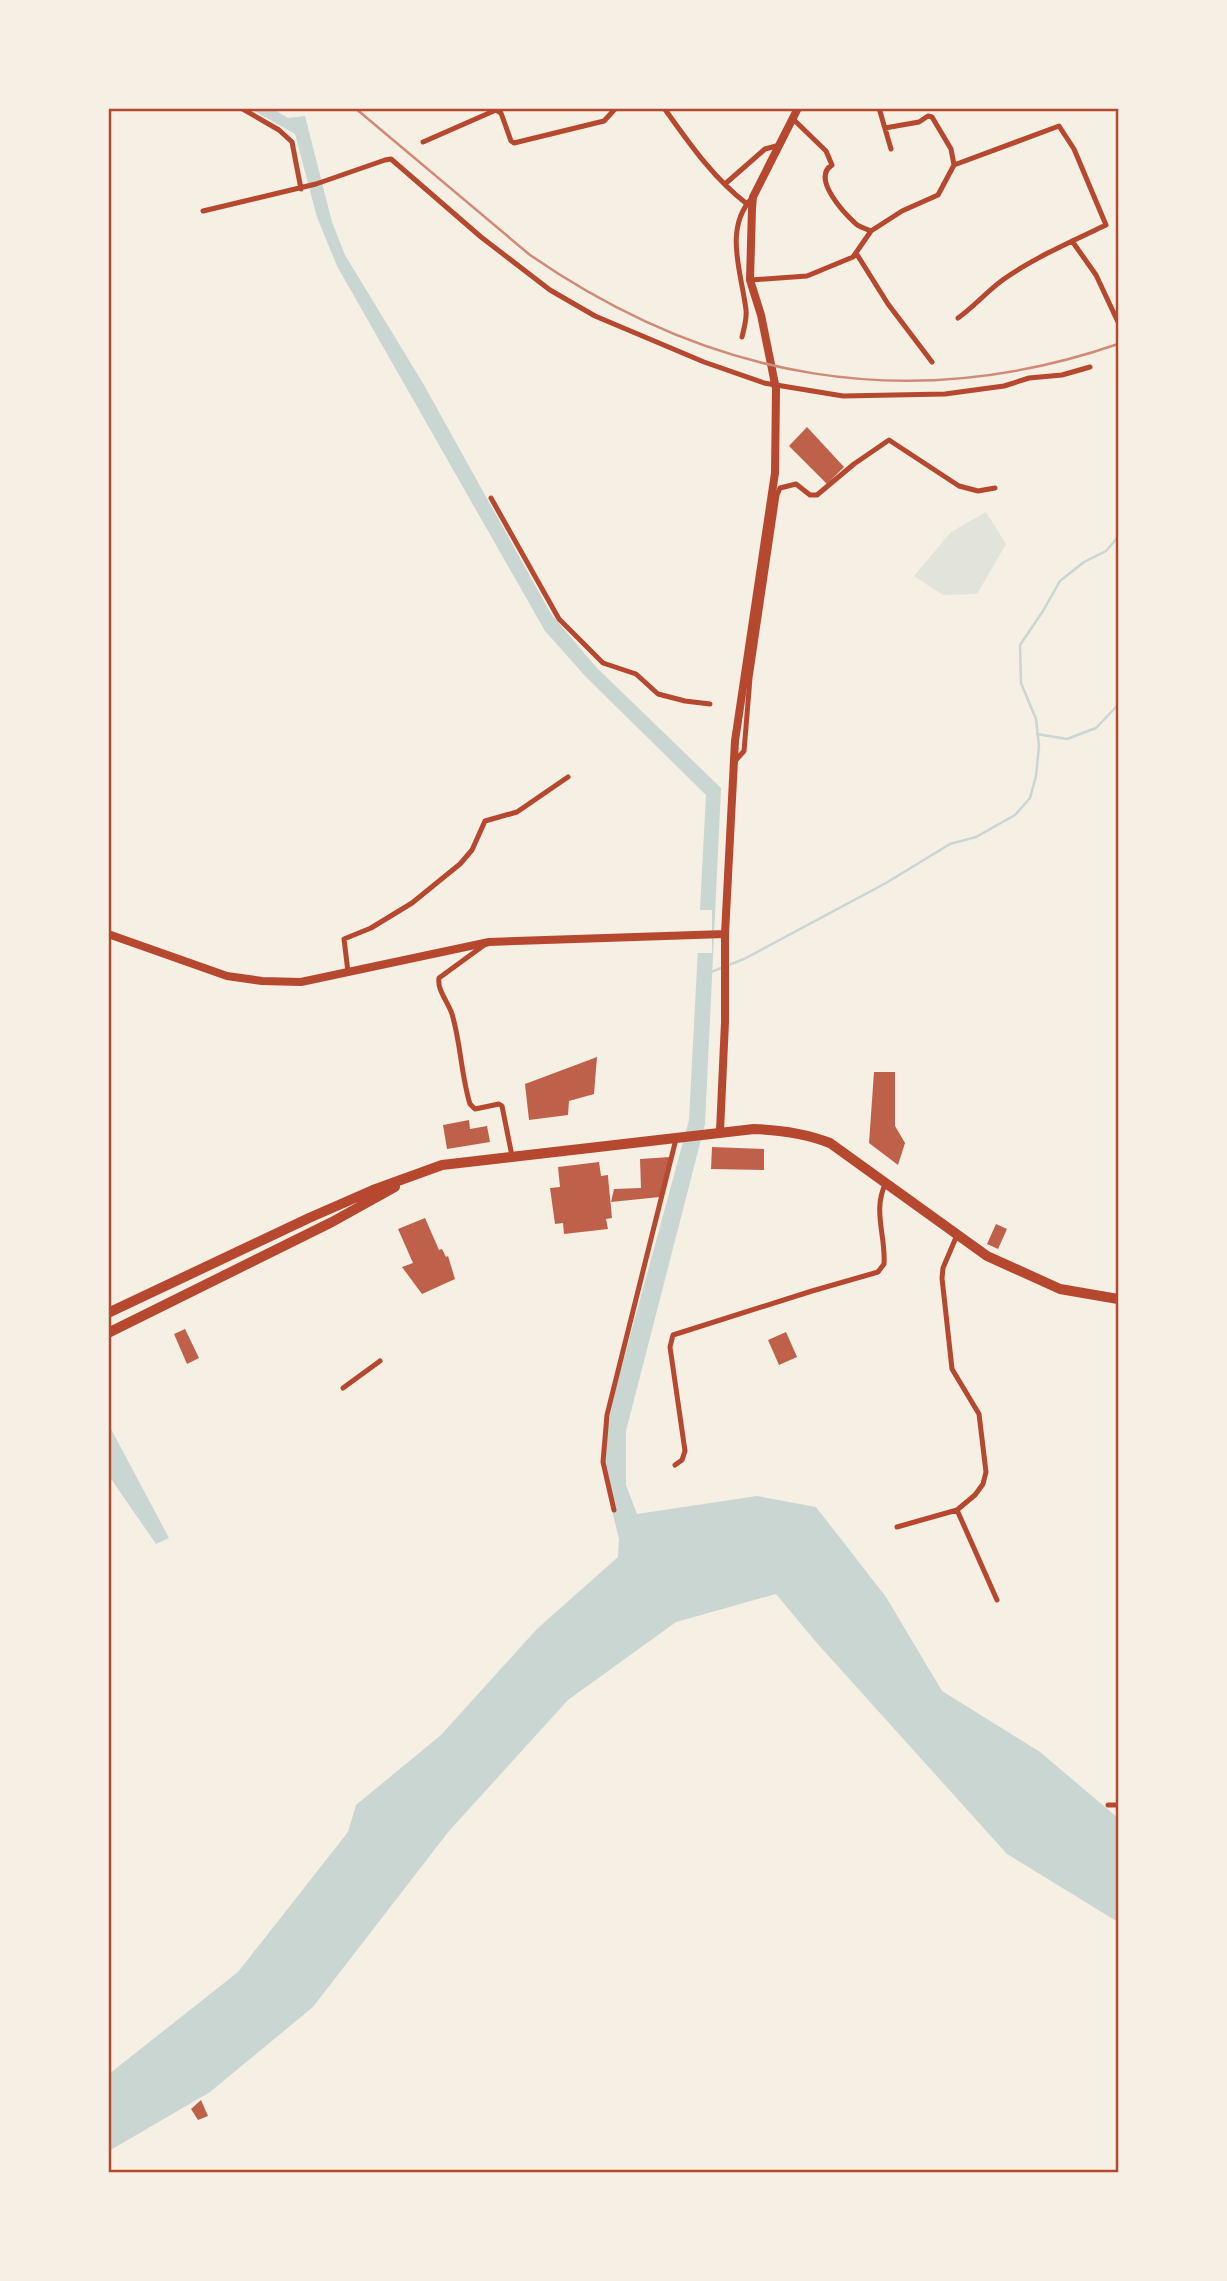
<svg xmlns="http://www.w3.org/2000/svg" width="1227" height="2281" viewBox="0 0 1227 2281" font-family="'Golos Text',sans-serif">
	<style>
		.green { fill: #e2e4dc }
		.water { fill: #c9d6d2 }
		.pier { fill: #f6efe4 }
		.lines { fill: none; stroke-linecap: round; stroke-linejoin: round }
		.stream { stroke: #c9d6d2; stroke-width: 2.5 }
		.building { fill: #bf614a }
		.minor { stroke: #b5482f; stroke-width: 5 }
		.secondary { stroke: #b5482f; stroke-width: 8 }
		.trunk { stroke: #b5482f; stroke-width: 10 }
		.rail { stroke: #cf8b77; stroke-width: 2.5 }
		.neatline { fill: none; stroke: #b5482f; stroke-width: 2.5 }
	</style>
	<rect width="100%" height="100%" fill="#f6efe4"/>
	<path class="green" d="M986,512L1006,544L977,594L943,595L914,576L951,532Z"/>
	<path class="water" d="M251,109H273L288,118L305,116L332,222L345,255L424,385L551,614L597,668L721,788L705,1124L626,1431V1485L637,1514L757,1496L816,1507L886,1597L942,1691L1040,1752L1118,1818V1922L1007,1854L816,1642L776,1594L676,1622L568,1700L449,1831L313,2007L210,2092L109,2151V2074L238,1972L348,1832L356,1805L441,1735L537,1629L618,1557L619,1539L604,1478L603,1449L616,1388L689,1120L706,795L586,677L545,631L337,266L317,217L295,134Z
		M111,1429L169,1538L156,1544L109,1476L108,1431Z"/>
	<path class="pier" d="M697,910H712V953H697Z"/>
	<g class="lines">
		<path class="stream" d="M1037,734L1067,739L1096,728L1118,705
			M711,972L744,959L886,883L950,844L976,837L1015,815L1030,798L1036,776L1039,746L1036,719L1021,683L1020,645L1043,611L1060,581L1084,562L1106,551L1118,537"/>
	</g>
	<path class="building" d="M807,427L844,467L827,484L789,446Z
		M597,1057L594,1094L569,1101L568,1115L529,1120L525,1084Z
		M874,1072H895V1126L905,1143L898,1165L869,1143Z
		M469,1120L470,1129L487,1126L490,1142L447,1149L443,1125Z
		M712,1147L764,1149V1170L711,1169Z
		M670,1157L660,1197L611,1202L614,1189L641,1188L640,1159Z
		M599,1162L601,1176L608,1175V1177L612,1218L606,1219L608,1229L564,1234L563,1223L555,1224L550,1188L560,1187L558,1167Z
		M425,1218L439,1250L442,1249L446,1257L448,1256L455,1279L422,1294L402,1267L413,1263L398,1229Z
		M996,1224L1007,1229L998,1249L987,1244Z
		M185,1329L199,1358L187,1364L174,1334Z
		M786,1332L797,1357L779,1365L768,1340Z
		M201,2100L208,2116L198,2120L191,2109Z"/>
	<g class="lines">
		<path class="minor" d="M241,108L279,130L292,142L301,189
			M664,108C689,143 713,178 747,204
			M879,108L891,149
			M793,119L826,151L832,165C811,178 844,213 856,224C860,227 866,229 871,231L902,211L938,195L954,165
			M885,128L919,122L928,116L932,117L951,149L954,165L1059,126L1074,149L1106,225C1072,241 1034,258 1004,279C987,291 975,306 958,318
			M423,142L496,110L501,113L511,141L514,143L604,121L616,108
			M725,184L765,149L780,145
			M203,211L316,184L385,160L391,159L481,237L550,290L595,316L704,362L764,383L843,396L945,394L1004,386L1029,378L1062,375L1090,367
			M1072,241L1096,275L1118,322
			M856,253L888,304L932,362
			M750,280L807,276L853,257L871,231
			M742,337C744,328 747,319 746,310C742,274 723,229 752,198
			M491,498L559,619L603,663L636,674L658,694L685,701L710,704
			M735,761L744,751L750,678L777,495L780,488L796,484L810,495H817L854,464L889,440L959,486L978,491L995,488
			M487,943L439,978C437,990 448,1002 452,1014C461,1044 461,1075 470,1104L475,1109L499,1104L502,1106L512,1156
			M348,972L344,939L371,928L412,903L460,864L472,850L485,821L517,812L568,777
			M343,1388L380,1361
			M675,1465L682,1460L685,1451L670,1347L673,1335L812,1291L878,1272L884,1264C886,1236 872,1209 886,1183
			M614,1510L603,1462L607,1415L676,1139
			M957,1510L997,1600
			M897,1527L957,1510L975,1495L983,1484L986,1472L979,1414L952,1369L942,1278L943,1268L957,1235
			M1108,1805H1118"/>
		<path class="secondary" d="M108,934L227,976L262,981L301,982L489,942L725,934
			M720,1131L725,1022V934L735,741L775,473L776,389L761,315L750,280L752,208L753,197L798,108"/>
		<path class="trunk" d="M108,1313L309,1218L373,1190L442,1165L754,1129C781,1130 805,1133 830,1143L987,1256L1060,1289L1118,1299
			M108,1333L332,1222L395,1187"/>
		<path class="rail" d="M355,108L530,255C711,380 909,416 1118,344"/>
	</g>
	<rect width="1227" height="2281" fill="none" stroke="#f6efe4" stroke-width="220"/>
	<rect x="110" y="110" width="1007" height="2061" class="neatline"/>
</svg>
